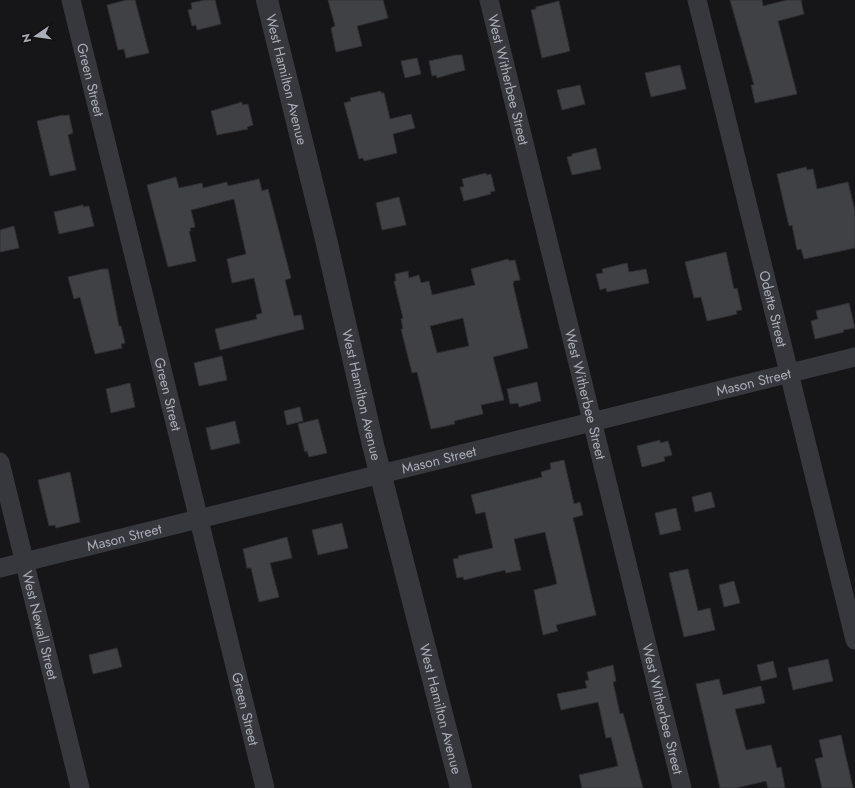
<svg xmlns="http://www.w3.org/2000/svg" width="855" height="788" viewBox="0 0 855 788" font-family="Jost,sans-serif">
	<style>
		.building { fill: #404145; stroke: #303034; fill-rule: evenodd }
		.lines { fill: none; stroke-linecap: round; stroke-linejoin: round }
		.minor { stroke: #37383d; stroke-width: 19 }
		.tertiary { stroke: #37383d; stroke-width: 22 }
		.labels { text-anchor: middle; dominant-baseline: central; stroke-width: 3; stroke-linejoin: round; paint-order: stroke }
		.street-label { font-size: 14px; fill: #a8adb8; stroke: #111113 }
	</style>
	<rect width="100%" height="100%" fill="#161618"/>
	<path class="building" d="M127,0H135L149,53L126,58L124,49L118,50L107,5Z
		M205,0H215L221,24L197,30L196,25L192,26L188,10L192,9L191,3Z
		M328,0H383L388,18L357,26L362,46L336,52L331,28L335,26Z
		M730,0H762L763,6L787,0H801L804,14L778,21L797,94L755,103L751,85H754Z
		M559,1L570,51L542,58L531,10L536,9V7Z
		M456,55H462L465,70L437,78L436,75L432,76L429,61Z
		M417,58L421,74L405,78L401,61Z
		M680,65L686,89L651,97L645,73Z
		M580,85L585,104L562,110L557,90Z
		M381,91V93H384L390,119L411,114L415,128L393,134L397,153L364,161L363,158L359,159L344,103L351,101L350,98Z
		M242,102V105L248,104L253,125L247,127L248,129L217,135L211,111Z
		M63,115V116L69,115L73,133L68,135L76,170L50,176L37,121Z
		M596,148L601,169L572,175L567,157L572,156V154Z
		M806,167L807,170L813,169L817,189L848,182L855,211V248L804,259L801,249L797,250L792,225L789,226L777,174Z
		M486,173V175L491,174L495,191L490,192L491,194L464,201L460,187H464L462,179Z
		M176,177L179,188L202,183L203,188L227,182L228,186L259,179L262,191L268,189L291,278L285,280L294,316L301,315L304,329L220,350L215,329L257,319L256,315L262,313L254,278L232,283L227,259L246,254L234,199L191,210L195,227L190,228L191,231H189L196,261L168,267L147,185Z
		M399,197L406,225L382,230L376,203Z
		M83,205V207L89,206L94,226L59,234L54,212Z
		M14,226L19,248L0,252V230Z
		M726,252L734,289L737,288L742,310L736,311L737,314L707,321L701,297L694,298L685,262Z
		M508,259L509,261L515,260L520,280L514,281L513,284L528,348L493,357L504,400L481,405L483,414L454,421L455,424L431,429L417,372L412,373L401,329H403L401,319L403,318L394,281H396L395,274L408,271L409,278L419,275L421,283L429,281L432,295L475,285L471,269ZM463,318L469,346L437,353L430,326Z
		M627,263L629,272L646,269L649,283L607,292L606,288L600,290L596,274L603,273L602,269Z
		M102,269H108L119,326H121L125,343L121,344L122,348L95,354L80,297L74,299L68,277Z
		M849,303L855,328L843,330L844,332L815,339L811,321L818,319L816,311Z
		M222,356L227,380L199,386L194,363Z
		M537,382L541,401L519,407L518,403L510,404L507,389Z
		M130,383L135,407L111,413L106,389Z
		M300,407L303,421L287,425L284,411Z
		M318,419L327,453L309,457L307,451L305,452L298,424Z
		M235,421L240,443L211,450L206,428Z
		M660,440V443L668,441L672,455L664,457L665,461L642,467L637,446Z
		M564,460L574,504L580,502L583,515L573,518L596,615L556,625L558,631L543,635L534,590L557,584L545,532L514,539L521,570L506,573L505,570L464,580L463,577L457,578L453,559L459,558L458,556L493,548L485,512L476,514L471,495L542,477L541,472L551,469L550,463Z
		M70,472L80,522L56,528L55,525L49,526L38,480Z
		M711,492L715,507L695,512L692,497Z
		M676,508L681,530L660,535L655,513Z
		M342,523L348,548L318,555L312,530Z
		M287,537L292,558L270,563L279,597L259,602L251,568H247L243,549Z
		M688,569L698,611L710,608L715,630L684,637L669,573Z
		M734,581L740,603L724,607L719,585Z
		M117,648L122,667L93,674L89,655Z
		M828,659L833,681L793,690L788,668Z
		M773,661L777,677L761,681L757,665Z
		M613,665L616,681L613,682L620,714L623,713L643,788H582L579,775L618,766L611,737L606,738L598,702L561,710L557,694L587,688L585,681L589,680L587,672Z
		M719,679L723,695L761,686L765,703L735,709L746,750L771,745L777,768L781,767L785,788H768L766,781L736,788H720L696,684Z
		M841,735L853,788H822L815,759L823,757L819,740Z"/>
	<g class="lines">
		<g class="minor">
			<path id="s1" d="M71,0L265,788"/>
			<path id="s2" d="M489,0L682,788"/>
			<path id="s3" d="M697,0L855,640"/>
			<path id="s4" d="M0,462L80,788"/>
			<path id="s5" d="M0,568L855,357"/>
		</g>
		<path class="tertiary" id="s6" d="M267,0L325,235L373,445L461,788"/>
	</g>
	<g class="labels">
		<g class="street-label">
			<text stroke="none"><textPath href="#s1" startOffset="82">Green Street</textPath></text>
			<text stroke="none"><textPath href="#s6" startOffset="82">West Hamilton Avenue</textPath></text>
			<text stroke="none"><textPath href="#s2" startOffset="82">West Witherbee Street</textPath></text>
			<text stroke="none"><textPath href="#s3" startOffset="318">Odette Street</textPath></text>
			<text stroke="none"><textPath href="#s5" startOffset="776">Mason Street</textPath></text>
			<text stroke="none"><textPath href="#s1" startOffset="406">Green Street</textPath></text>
			<text stroke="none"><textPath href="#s2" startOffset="406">West Witherbee Street</textPath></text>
			<text stroke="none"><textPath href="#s6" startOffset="406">West Hamilton Avenue</textPath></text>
			<text stroke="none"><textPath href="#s5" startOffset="452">Mason Street</textPath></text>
			<text stroke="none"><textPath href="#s5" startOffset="128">Mason Street</textPath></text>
			<text stroke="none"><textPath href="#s4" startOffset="168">West Newall Street</textPath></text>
			<text stroke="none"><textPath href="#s1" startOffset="730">Green Street</textPath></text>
			<text stroke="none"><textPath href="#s6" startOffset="730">West Hamilton Avenue</textPath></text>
			<text stroke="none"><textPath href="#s2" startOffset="730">West Witherbee Street</textPath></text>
		</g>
	</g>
	<g transform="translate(36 36) rotate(257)" stroke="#111113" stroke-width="3" paint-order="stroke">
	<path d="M0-3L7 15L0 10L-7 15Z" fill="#a8adb8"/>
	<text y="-6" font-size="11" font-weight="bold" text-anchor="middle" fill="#a8adb8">N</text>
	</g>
</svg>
